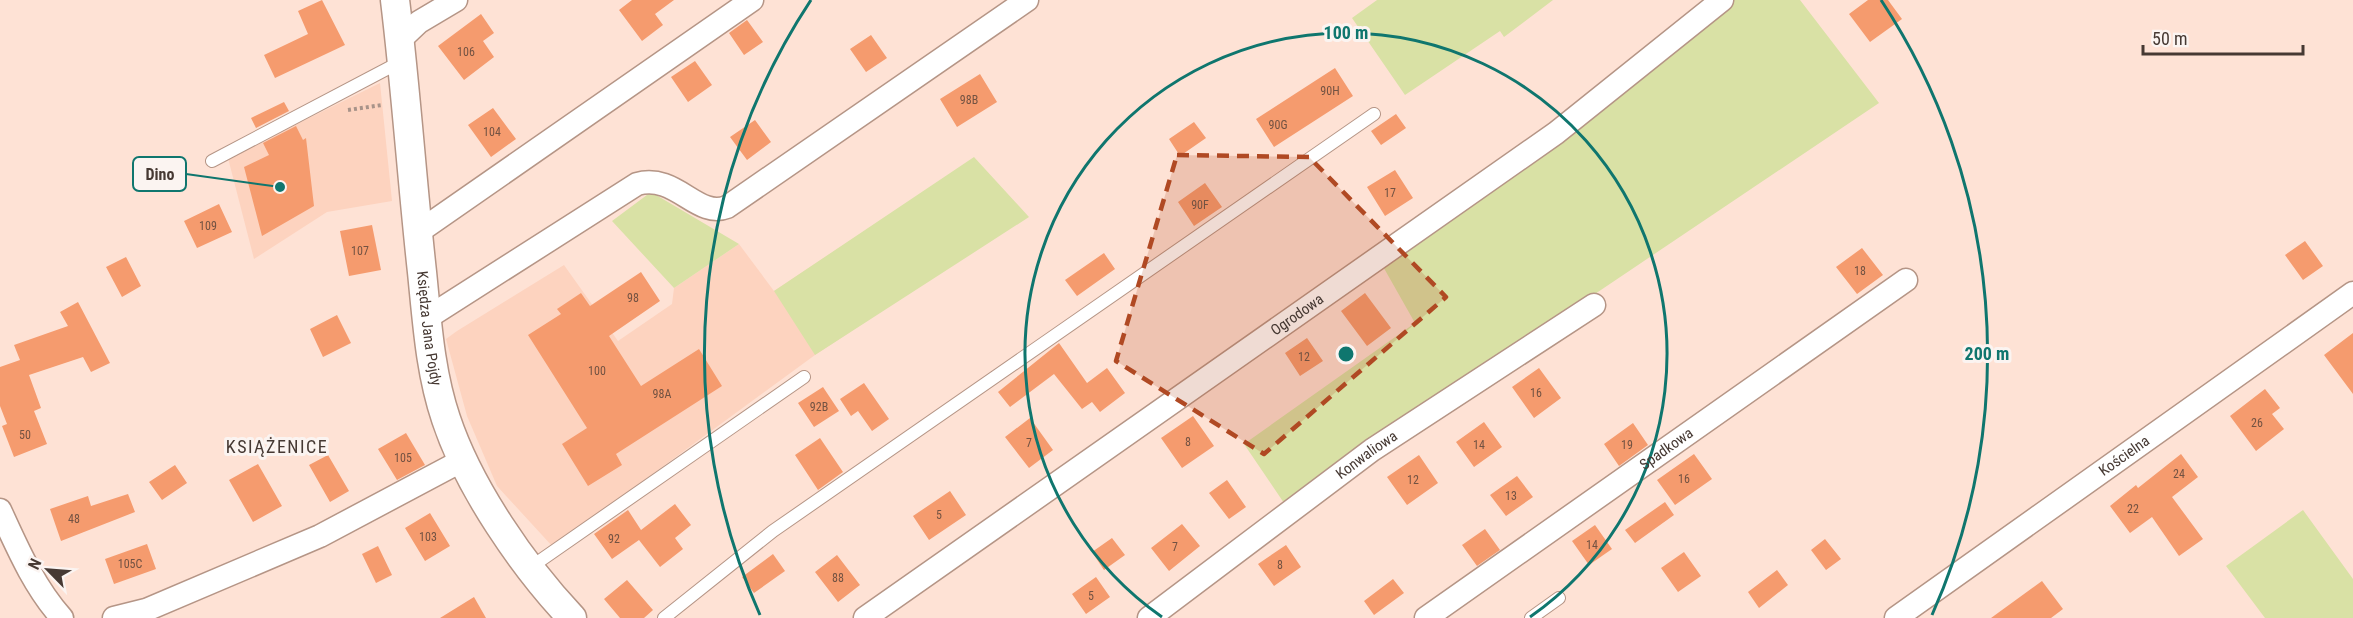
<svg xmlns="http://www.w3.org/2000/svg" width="2353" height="618" viewBox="0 0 2353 618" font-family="'Roboto Condensed',sans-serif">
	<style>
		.built { fill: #fdd3bf }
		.green { fill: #d9e1a5 }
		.building { fill: #f59b6e }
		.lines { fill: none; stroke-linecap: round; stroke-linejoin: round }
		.service-casing { stroke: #b59586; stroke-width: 14 }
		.minor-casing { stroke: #b59586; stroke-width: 25 }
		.tertiary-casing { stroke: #b59586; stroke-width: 31 }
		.path { stroke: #a89389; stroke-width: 4; stroke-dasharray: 3 3; stroke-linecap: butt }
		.service { stroke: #fff; stroke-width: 12 }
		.minor { stroke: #fff; stroke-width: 22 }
		.tertiary { stroke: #fff; stroke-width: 28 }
		.marked { fill: #b04923; fill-opacity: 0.2; stroke: #b04923; stroke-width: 4.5; stroke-dasharray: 12 8; stroke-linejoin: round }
		.ring { fill: none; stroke: #0f766e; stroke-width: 3 }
		.labels { text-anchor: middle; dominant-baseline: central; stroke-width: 6; stroke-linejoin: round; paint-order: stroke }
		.number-label { font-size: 12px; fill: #725242 }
		.street-label { font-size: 15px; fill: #463933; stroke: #fbf4f1 }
		.quarter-label { font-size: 18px; letter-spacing: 1.5px; fill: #463933; stroke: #fbf4f1 }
		.centre { fill: #0f766e; stroke: #fbf4f1; stroke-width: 3 }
		.ring-label { font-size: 18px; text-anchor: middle; font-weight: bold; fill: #0f766e; stroke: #fbf4f1; stroke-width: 6; stroke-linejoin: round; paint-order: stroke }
		.leader { fill: none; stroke: #0f766e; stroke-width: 2 }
		.callout-dot { fill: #0f766e; stroke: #fbf4f1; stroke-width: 2 }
		.callout { fill: #fbf4f1; stroke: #0f766e; stroke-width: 2 }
		.callout-label { font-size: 16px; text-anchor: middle; font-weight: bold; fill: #463933 }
	</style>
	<rect width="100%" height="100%" fill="#fee2d5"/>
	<path class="built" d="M380,83L392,201L327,212L254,259L228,158Z
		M899,208L941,272L815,355L553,547L497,486L467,416L446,339L457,331L564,265L618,341L672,304L674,288L739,244L774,291Z"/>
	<path class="green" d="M1377,0H1553L1504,37L1500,31L1405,95L1352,18Z
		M1733,0H1800L1879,103L1284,503L1244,444L1415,323L1381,263L1530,160Z
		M974,157L1029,217L815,355L774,291Z
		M651,192L739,244L674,288L612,221Z
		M2303,510L2353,579V618H2265L2226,566Z"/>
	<path class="building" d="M322,0L345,45L275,78L264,55L308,34L298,11Z
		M632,0H674L655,14L663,25L642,41L619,10Z
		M1868,0H1888L1902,19L1870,42L1849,14Z
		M481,14L494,33L483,41L494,57L464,80L438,46Z
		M747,20L763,42L744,55L729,33Z
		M871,35L887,58L866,72L850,49Z
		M695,61L712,85L688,102L671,77Z
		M1335,68L1353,96L1274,147L1256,119Z
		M980,74L997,102L957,127L940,99Z
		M284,102L289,111L256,128L251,118Z
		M493,108L516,139L491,157L468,125Z
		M1396,114L1406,128L1381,145L1371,131Z
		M755,120L771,142L747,160L730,137Z
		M1194,122L1206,138L1180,156L1169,139Z
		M296,126L303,140L306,138L314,206L262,236L244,167L269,155L263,143Z
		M1395,170L1413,198L1385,216L1367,187Z
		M1205,183L1222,207L1194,226L1178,202Z
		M219,204L232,232L197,248L184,221Z
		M372,225L381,270L349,276L340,231Z
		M2305,241L2323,266L2303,280L2285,255Z
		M1862,248L1883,275L1857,294L1836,267Z
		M1104,253L1115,269L1077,296L1065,280Z
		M126,257L141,286L122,297L106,267Z
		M641,272L660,301L609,336L641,386L699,349L722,386L616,454L622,465L588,486L562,444L587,428L528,335L561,314L557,309L581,293L590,306Z
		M1365,293L1391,328L1367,346L1341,311Z
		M78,302L110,363L91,372L83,357L29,375L41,408L34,411L47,444L14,457L2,426L7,424L0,406V367L20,360L14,345L68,326L60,312Z
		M337,315L351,343L323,357L310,329Z
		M2353,333V394L2324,355Z
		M1307,338L1323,361L1300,376L1285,353Z
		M1059,343L1087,383L1107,368L1125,393L1100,412L1092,402L1082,409L1054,374L1010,407L998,392Z
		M1539,368L1561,398L1534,418L1512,387Z
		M864,383L889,419L872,431L858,411L851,416L840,399Z
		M823,387L839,411L814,427L798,403Z
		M2265,389L2280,408L2272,414L2284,429L2256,451L2230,416Z
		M1193,416L1214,446L1182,468L1161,438Z
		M1030,418L1053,450L1029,468L1005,437Z
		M1484,422L1502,447L1474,467L1456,442Z
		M1633,423L1648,445L1619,466L1604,444Z
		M406,433L425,465L397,480L378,449Z
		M820,438L843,472L818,490L795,455Z
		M1694,454L1712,479L1675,505L1657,480Z
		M2181,454L2198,477L2172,497L2203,539L2179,556L2152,517L2130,533L2110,506L2136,485L2138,488Z
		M328,455L349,491L330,502L309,465Z
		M1419,455L1438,483L1407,505L1387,477Z
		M258,464L282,506L253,522L229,480Z
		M175,465L187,483L162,500L149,482Z
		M1517,476L1533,497L1506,516L1490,495Z
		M1227,480L1246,507L1229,519L1209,493Z
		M950,491L966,515L929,540L913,516Z
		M128,494L135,512L61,541L50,509L88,496L91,506Z
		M1665,502L1674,515L1635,543L1625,530Z
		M675,504L691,525L675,538L683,549L660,567L639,540L612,559L594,534L628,510L641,530Z
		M430,513L450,546L425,561L405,528Z
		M1182,524L1200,546L1169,571L1151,548Z
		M1595,525L1612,549L1589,565L1572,541Z
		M1485,529L1500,550L1477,566L1462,545Z
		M1112,538L1125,555L1104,570L1092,552Z
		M1825,539L1841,559L1826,570L1811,550Z
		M147,544L156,569L114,584L105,559Z
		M1286,545L1301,567L1274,586L1258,564Z
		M378,546L392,575L376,583L362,554Z
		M1684,552L1701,576L1678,592L1661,568Z
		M773,554L785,571L754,593L742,577Z
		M837,555L860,585L838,602L815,572Z
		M1777,570L1788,585L1759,608L1748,592Z
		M1096,577L1110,597L1086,614L1072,594Z
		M1393,579L1404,593L1374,615L1364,601Z
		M627,580L653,610L644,618H620L604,599Z
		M2042,581L2063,609L2051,618H1991Z
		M474,597L486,618H440Z"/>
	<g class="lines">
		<g class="service-casing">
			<path id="service" d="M212,161L402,61
				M531,567L804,377
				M664,618L773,531L1374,114
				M1531,618L1559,598"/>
		</g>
		<g class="minor-casing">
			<g id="minor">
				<path d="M400,40L419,22L456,0"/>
				<path d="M417,233L752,0"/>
				<path d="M427,318L637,184C676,173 697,219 727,207L1027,0"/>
				<path d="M0,510C17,547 34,587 62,618"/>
				<path d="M114,618L146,610L320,536L463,460"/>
				<path id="s1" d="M865,618L1556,133L1722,0"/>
				<path id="s2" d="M1149,618L1372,450L1594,305"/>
				<path id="s3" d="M1426,618L1906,280"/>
				<path id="s4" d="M1896,618L2353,293"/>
			</g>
		</g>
		<g class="tertiary-casing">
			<g id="tertiary">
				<path id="s5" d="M395,0C406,90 412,181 422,272C427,321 430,372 446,419C469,488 523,566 572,618"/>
			</g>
		</g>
		<path class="path" d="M348,110L382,105"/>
		<use href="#service" class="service"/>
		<use href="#minor" class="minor"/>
		<use href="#tertiary" class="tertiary"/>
	</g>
	<path class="marked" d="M1177,155L1309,157L1446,297L1264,454L1116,361Z"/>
	<g class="ring">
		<path d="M1162 617A321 321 0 1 1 1530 617"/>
		<path d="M760 615A641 641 0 0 1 811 0M1881 0A641 641 0 0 1 1932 615"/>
	</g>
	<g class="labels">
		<g class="number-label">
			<text x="466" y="52">106</text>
			<text x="1330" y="91">90H</text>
			<text x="969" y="100">98B</text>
			<text x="1278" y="125">90G</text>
			<text x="492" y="132">104</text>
			<text x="1390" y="193">17</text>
			<text x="1200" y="205">90F</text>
			<text x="208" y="226">109</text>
			<text x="360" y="251">107</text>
			<text x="1860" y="271">18</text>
			<text x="633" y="298">98</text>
			<text x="1304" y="357">12</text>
			<text x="597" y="371">100</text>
			<text x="1536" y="393">16</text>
			<text x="662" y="394">98A</text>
			<text x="819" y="407">92B</text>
			<text x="2257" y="423">26</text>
			<text x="25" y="435">50</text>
			<text x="1188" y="442">8</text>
			<text x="1029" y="443">7</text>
			<text x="1479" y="445">14</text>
			<text x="1627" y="445">19</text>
			<text x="403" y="458">105</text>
			<text x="2179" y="474">24</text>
			<text x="1684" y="479">16</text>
			<text x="1413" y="480">12</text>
			<text x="1511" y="496">13</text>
			<text x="2133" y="509">22</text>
			<text x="939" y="515">5</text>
			<text x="74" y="519">48</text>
			<text x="428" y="537">103</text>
			<text x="614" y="539">92</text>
			<text x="1592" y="545">14</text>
			<text x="1175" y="547">7</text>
			<text x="130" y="564">105C</text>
			<text x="1280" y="565">8</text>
			<text x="838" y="578">88</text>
			<text x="1091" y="596">5</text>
		</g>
		<g class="street-label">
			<text stroke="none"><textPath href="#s1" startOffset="528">Ogrodowa</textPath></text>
			<text stroke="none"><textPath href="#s5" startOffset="330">Księdza Jana Pojdy</textPath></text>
			<text stroke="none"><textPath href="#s3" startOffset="294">Spadkowa</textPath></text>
			<text stroke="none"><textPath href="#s2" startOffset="272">Konwaliowa</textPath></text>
			<text stroke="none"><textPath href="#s4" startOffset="280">Kościelna</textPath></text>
		</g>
		<g class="quarter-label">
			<text x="277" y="446">KSIĄŻENICE</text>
		</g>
	</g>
	<circle cx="1346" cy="354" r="9" class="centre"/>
	<g class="ring-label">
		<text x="1346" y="39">100 m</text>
		<text x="1987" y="360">200 m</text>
	</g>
	<path class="leader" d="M280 187L186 174"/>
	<circle class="callout-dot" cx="280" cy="187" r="6"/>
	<rect class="callout" x="133" y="157" width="53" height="34" rx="6"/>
	<g class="callout-label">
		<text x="160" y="180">Dino</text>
	</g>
	<g transform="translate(48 570) rotate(295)" stroke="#fbf4f1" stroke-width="4.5" paint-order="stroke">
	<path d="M0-4.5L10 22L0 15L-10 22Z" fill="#463933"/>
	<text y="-9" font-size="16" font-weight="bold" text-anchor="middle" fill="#463933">N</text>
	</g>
	<path d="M2143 45v9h160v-9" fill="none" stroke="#463933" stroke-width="3"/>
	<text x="2152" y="45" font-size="18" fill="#463933" stroke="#fbf4f1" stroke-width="4.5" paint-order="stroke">50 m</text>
</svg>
